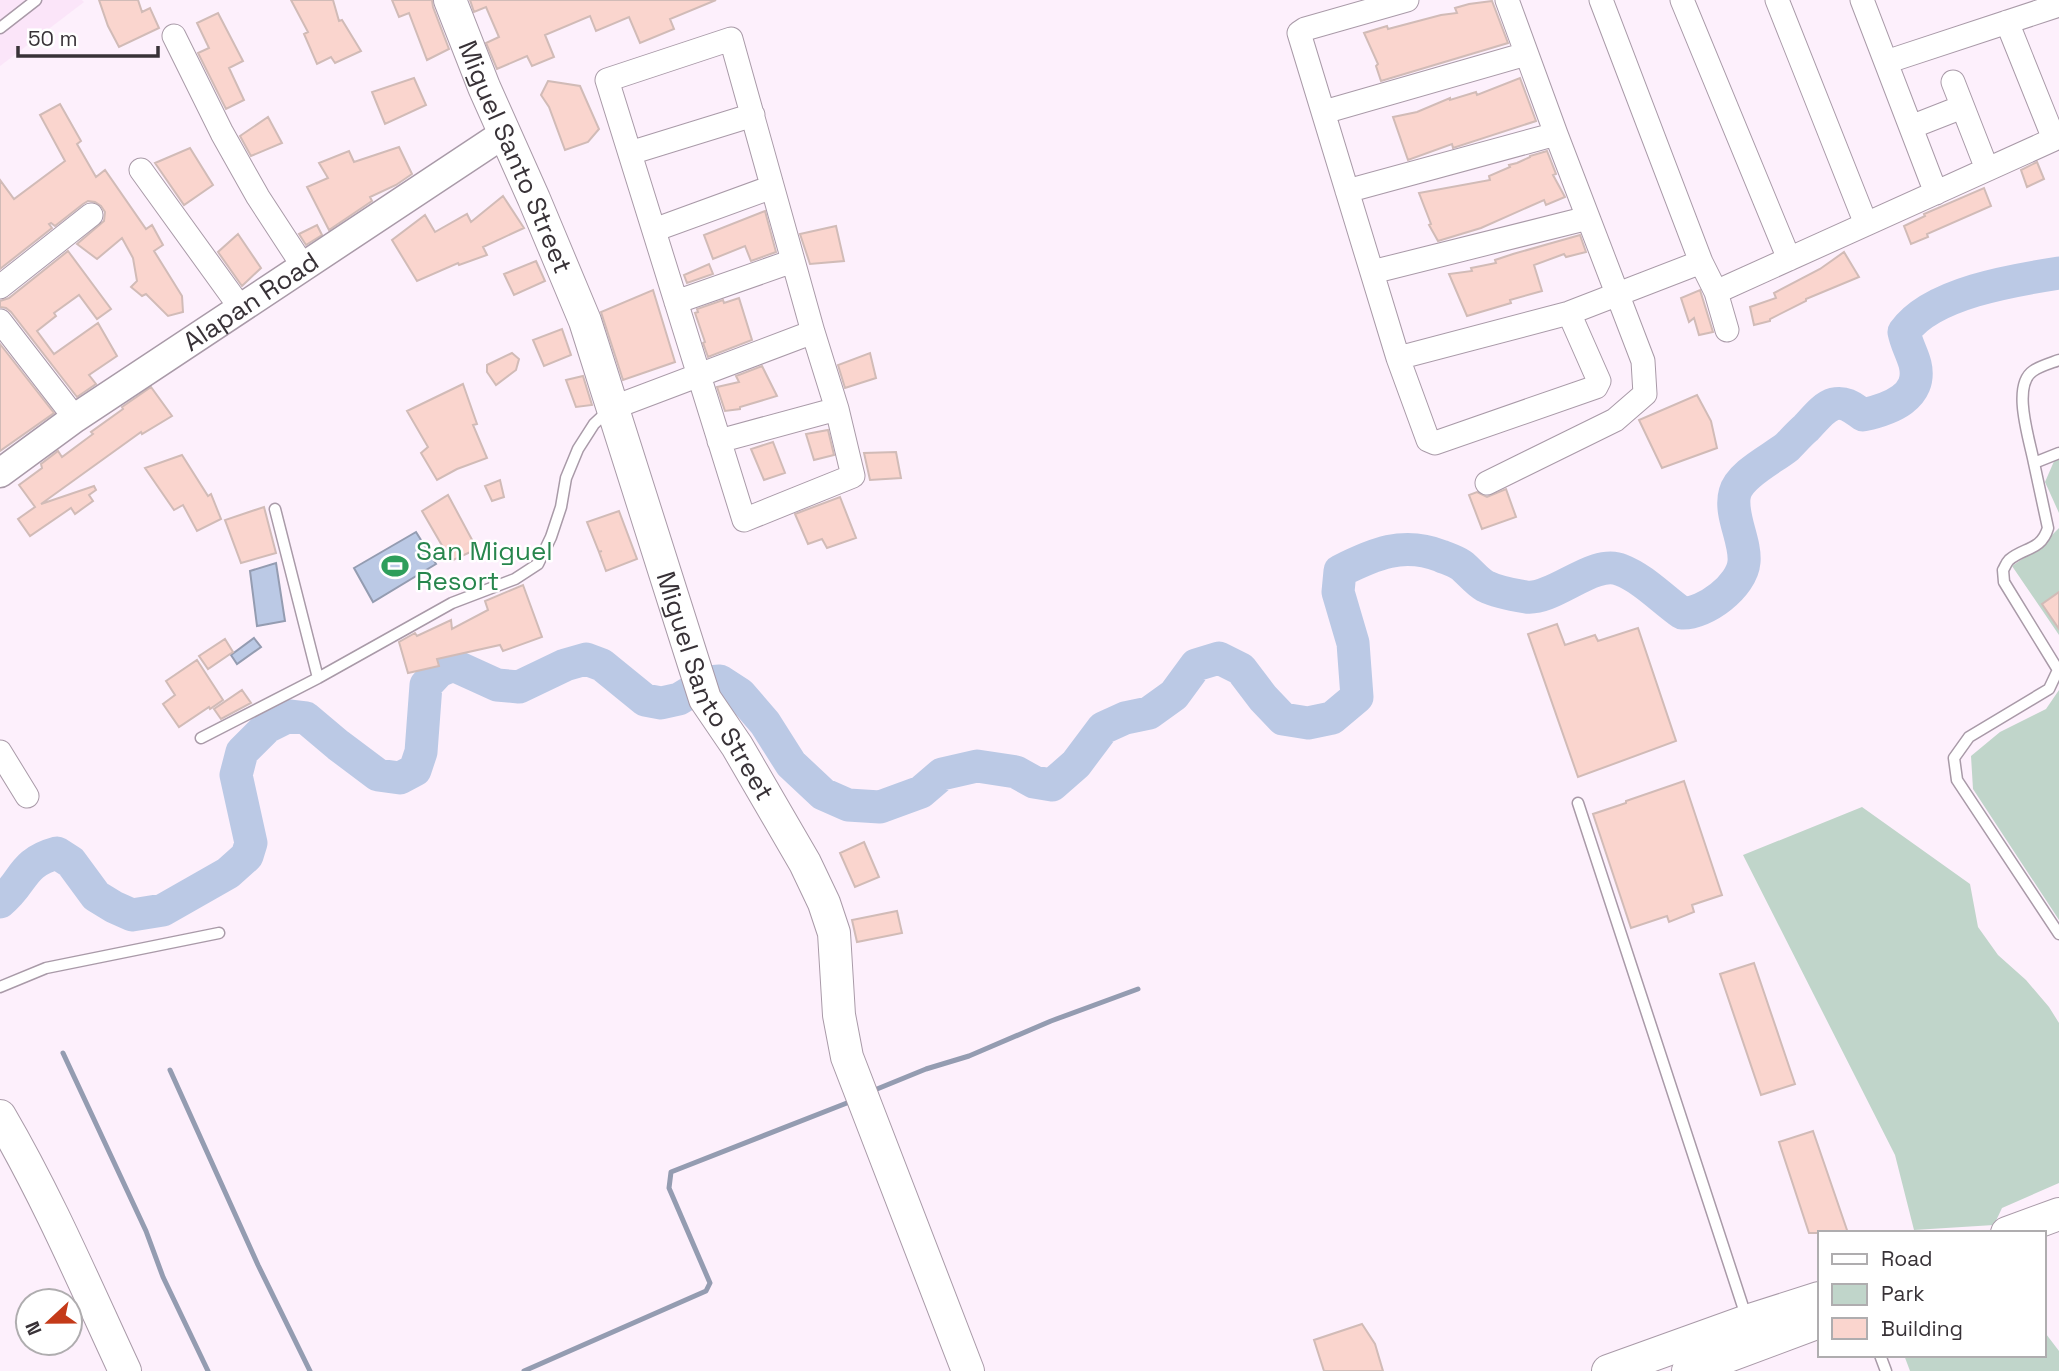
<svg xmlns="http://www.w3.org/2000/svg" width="2059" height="1371" viewBox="0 0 2059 1371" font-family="'Space Grotesk',sans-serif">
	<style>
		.built { fill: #fbe5f9 }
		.green { fill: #c0d5ca }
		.water { fill: #bbc9e5; stroke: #949cb1; stroke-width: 2 }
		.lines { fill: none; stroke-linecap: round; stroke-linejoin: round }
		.stream { stroke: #949cb1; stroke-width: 5 }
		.river { stroke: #bbc9e5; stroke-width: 33 }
		.building { fill: #fad5ce; stroke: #d1bbb7; stroke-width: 2 }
		.service-casing { stroke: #a99aa8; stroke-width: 13 }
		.minor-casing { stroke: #a99aa8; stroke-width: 25 }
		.tertiary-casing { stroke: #a99aa8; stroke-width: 31 }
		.secondary-casing { stroke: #a99aa8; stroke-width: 34 }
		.service { stroke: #fff; stroke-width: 10 }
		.minor { stroke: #fff; stroke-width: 23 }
		.tertiary { stroke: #fff; stroke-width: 28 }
		.secondary { stroke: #fff; stroke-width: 32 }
		.labels { text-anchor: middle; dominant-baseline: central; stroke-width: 5; stroke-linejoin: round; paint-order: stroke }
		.street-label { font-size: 26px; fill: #383237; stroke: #fff }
		.leisure-label { font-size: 26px; fill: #27864d; stroke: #fff; text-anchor: start }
	</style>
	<rect width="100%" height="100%" fill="#fdf0fc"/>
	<path class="built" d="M0,0H82L84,2L0,66Z"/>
	<path class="green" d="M2059,458V513L2045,482L2055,459Z
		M2059,528V635L2012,566L2040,547Z
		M2059,690V920L1973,789L1971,756L2000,732L2046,709Z
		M1862,807L1970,884L1978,927L1998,955L2026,980L2049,1007L2059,1023V1183L2002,1208L1994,1225L1914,1230L1895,1155L1743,855Z
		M2043,1330L2059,1351V1371H1910L1904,1355H2043Z"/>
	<path class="water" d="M416,532L436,564L373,602L354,568Z
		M276,563L285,621L257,626L250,571Z
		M254,638L261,647L237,664L231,655Z"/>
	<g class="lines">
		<path class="stream" d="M63,1053L146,1231L163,1277L208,1371
			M170,1070L258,1265L310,1371
			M877,1089L926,1069L969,1056L1051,1021L1138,989
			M524,1371L706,1291L710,1283L669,1188L671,1172L852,1101"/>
		<path class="river" d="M0,902C25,882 20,863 57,853L71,862L96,896L114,907L132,915L163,910L228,873L247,856L251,843L236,775L242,752L267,727L289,716L306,718L338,745L378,775L400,778L415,770L421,752L426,685L439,671L453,665L497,685L519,687L565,665L586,659L602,665L645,700L661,703L679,699L707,682L720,681L740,694L765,723L791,764L823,794L848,805L880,807L921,792L942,774L977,766L1016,772L1034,782L1052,785L1076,764L1103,728L1125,718L1149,713L1174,695L1196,665L1219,658L1241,669L1263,698L1283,719L1308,723L1332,718L1357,697L1353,643L1338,592L1340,571C1374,554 1403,541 1441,556C1448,559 1455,561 1461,565C1469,571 1476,581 1485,586C1497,592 1513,595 1526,597C1553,601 1594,558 1621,570C1644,579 1662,599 1682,613C1705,614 1742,586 1744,562C1746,541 1729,514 1735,493C1740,474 1772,459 1787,447C1793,441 1799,434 1806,428C1814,420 1823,407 1834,404C1846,401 1854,409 1863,415C1890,409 1923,397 1915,364C1912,353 1906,343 1904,332C1931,293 2014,280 2059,273"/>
	</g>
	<path class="building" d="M99,0H138L142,12L150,8L159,28L119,47L108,26Z
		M291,0H333L339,21L342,20L361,51L335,63L331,57L317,64L304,34L308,32Z
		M392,0H432L433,7L449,49L427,60L409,13L399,17Z
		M470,0H716L670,19L674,29L640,43L629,17L596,31L590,16L545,35L554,57L532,66L527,56L497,69L486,43L499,37L486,7L474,12Z
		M1492,1L1508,43L1381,81L1376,66L1378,64L1364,33L1387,26L1388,29L1441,15L1457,13L1455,8L1469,4Z
		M218,13L243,61L229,68L244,100L226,109L198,53L209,48L197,23Z
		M414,78L426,105L385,124L372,92Z
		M1520,78L1536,121L1453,148L1452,144L1408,160L1393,117L1417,112L1450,98V100L1476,92L1477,95Z
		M548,81L580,86L599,129L588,142L565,150L549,107L541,95Z
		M60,104L81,141L77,144L96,177L105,170L146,229L152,225L163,245L154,251L182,296L183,312L168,316L146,294L142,296L131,287L137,281L133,258L122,238L97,259L77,244L104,221L105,212L101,206L95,202L88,201L83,204L55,226L51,223L49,224L52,228L0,269V180L14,199L65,161L40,115Z
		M268,117L282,143L251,156L240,136Z
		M399,147L412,174L396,185L370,197L372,201L329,230L307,187L328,178L319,163L349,151L354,162Z
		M190,148L213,185L184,205L155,163Z
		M1547,151L1556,174L1553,175L1565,197L1546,205L1544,200L1481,228L1438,241L1429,225L1431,224L1419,193L1490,180L1489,176L1510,167L1509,165L1517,163L1530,157V156Z
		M2037,162L2044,179L2027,187L2021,170Z
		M1984,188L1991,206L1927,234L1928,237L1911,244L1904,226L1925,216L1924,214Z
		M503,196L524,228L483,247L487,255L459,265L458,263L417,281L392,240L425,215L435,232L467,214L471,222Z
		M765,211L776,252L751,261L745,246L713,259L704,235Z
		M317,225L322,235L306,245L299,234Z
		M836,226L844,261L810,264L800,234Z
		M238,234L261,268L242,286L218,252Z
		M1580,235L1586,252L1566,257L1564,254L1534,265L1542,291L1510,300L1511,303L1467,316L1449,274L1472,271L1471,268L1496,263L1495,260L1513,254Z
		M68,251L111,309L97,319L79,295L54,313L56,316L37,331L54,354L98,323L117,356L89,375L96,384L77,397L11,312L6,308L0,307V301L9,298Z
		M1844,252L1859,277L1806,299V301L1770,319V321L1754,325L1750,307L1776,298L1774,293L1820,269Z
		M536,261L545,281L514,295L504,274Z
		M709,264L713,274L687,283L684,275Z
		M653,290L675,362L623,380L601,312Z
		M1700,290L1713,332L1699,335L1694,318L1689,322L1681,298Z
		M739,298L752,340L708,357L703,343L705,342L695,313L698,312L697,309L723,300L724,303Z
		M562,329L571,355L544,366L533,340Z
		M0,344L54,413L0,451Z
		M512,353L519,359L516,370L496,385L487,372V365Z
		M870,353L876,378L845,388L838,365Z
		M762,366L777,396L740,407V409L725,411L717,387L739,382L736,376Z
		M583,376L592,405L576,407L566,380Z
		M463,384L477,424L473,425L487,458L457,469L437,480L421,453L428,447L407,411Z
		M151,387L172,416L142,434L141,432L41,504L94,486L96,490L89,495L93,501L75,514L71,508L30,536L18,519L35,507L19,485L42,468L41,464L58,451L62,457L93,434L91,432L123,409L122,407Z
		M1697,395L1711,421L1717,448L1662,468L1639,420Z
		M828,430L834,455L814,460L806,434Z
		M773,442L785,473L764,480L751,449Z
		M896,452L901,478L870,480L864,453Z
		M182,455L208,496L211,494L221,519L197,531L183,505L174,510L145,468Z
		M500,480L504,497L492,501L485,486Z
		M1506,489L1516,517L1482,529L1469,495L1477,492L1487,497Z
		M448,495L477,549L451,561L422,511Z
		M840,497L856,538L827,548L822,539L808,544L795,514Z
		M264,507L276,553L241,563L225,520Z
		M619,511L637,559L606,571L599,552L602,551L599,552L587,522Z
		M523,585L542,637L503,651L500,645L437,659L439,666L408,673L399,642L415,633L417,636L451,620L452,629L488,610L485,601Z
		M2059,592V629L2042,604Z
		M1557,624L1565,645L1595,635L1598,641L1638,628L1676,741L1578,777L1528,634Z
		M225,639L233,652L208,669L199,656Z
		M197,660L223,700L210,709L209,707L179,727L163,704L175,695L166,681Z
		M242,690L251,703L221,719L214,709Z
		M1684,781L1722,895L1692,905L1694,912L1669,922L1667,916L1631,928L1593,814L1626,803V801Z
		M864,842L879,877L855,887L840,853Z
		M897,911L902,933L857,942L852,920Z
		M1754,963L1795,1084L1761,1095L1720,974Z
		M1813,1131L1848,1233H1809L1779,1142Z
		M1362,1324L1375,1344L1383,1371H1324L1314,1340Z"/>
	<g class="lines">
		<g class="service-casing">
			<path id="service" d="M0,28L36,0
				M2059,453L2034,463L2048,528C2041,551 2024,547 2009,560C2006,563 2005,567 2003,570L2004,582L2058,670L2049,689L1969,737L1954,758L1957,780L2059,934
				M2034,463C2030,441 2011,386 2033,371C2040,366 2051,363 2059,360
				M275,509L318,678
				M201,738L318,678L452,603L515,579L538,564L551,537L561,507L566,478L578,449L594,424L610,409
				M1578,803L1747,1319
				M0,987L46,968L219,933
				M1880,1355L1886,1371"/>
		</g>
		<g class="minor-casing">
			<path id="minor" d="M1407,0L1305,29L1299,33L1398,358L1428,440L1435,443L1596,387L1599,381L1569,313
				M1601,0L1701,262L1716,292L1727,330
				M1682,0L1789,259
				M1777,0L1866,224
				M1862,0L1936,193
				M2007,22L2054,139
				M174,36L222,133L258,197L303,266
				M731,39L813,332L837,409L853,476L744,520L607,80Z
				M1886,62L2059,5
				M1953,82L1987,169
				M1324,112L1526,54
				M1911,127L1962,107
				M630,153L753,115
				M141,170L240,307
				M1347,191L1556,134
				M654,230L772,187
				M1372,272L1588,218
				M0,287L91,215
				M1716,292L2059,137
				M676,302L793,261
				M0,321L75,418
				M1398,358L1569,313L1701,262
				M612,408L813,332
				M719,441L837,409
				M1487,483L1615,420L1645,394L1643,361L1556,134L1507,0
				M0,752L27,796"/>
		</g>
		<g class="tertiary-casing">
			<g id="tertiary">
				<path id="s1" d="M0,473L75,418L505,133"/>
			</g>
		</g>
		<g class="secondary-casing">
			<g id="secondary">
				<path id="s2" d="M450,0L484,87L534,199L585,321L705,699L737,746L805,863L824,903L834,933L839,1015L847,1057L968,1371"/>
				<path d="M0,1116C48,1198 85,1285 125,1371"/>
				<path d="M2007,1233L2059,1214"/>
				<path d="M1608,1371L1747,1321L1819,1298"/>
				<path d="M1688,1371L1819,1322"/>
			</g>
		</g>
		<use href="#service" class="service"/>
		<use href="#minor" class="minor"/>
		<use href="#tertiary" class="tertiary"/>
		<use href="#secondary" class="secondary"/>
	</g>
	<defs>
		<g id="stadium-bare" transform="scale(2.1)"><path d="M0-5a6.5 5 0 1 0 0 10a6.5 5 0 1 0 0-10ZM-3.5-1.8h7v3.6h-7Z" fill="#2e9e5b" stroke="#fff" stroke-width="2.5" paint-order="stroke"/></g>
	</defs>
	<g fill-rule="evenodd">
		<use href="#stadium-bare" x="395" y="566"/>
	</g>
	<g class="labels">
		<g class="street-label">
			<text stroke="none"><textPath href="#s2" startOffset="170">Miguel Santo Street</textPath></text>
			<text stroke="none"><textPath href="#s1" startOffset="304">Alapan Road</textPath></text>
			<text stroke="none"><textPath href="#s2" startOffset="737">Miguel Santo Street</textPath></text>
		</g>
		<g class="leisure-label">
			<text x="416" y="551">San Miguel<tspan x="416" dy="30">Resort</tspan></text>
		</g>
	</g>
	<rect x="1818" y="1231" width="228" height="126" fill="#ffffff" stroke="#afadaf" stroke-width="2"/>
	<rect x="1832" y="1254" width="35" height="10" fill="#ffffff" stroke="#afadaf" stroke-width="2"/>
	<text x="1881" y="1266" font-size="21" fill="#383237">Road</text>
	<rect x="1832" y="1284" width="35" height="21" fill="#c0d5ca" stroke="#afadaf" stroke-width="2"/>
	<text x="1881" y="1301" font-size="21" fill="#383237">Park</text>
	<rect x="1832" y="1318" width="35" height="21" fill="#fad5ce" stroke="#afadaf" stroke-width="2"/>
	<text x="1881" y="1336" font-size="21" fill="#383237">Building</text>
	<g transform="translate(49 1322) rotate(248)"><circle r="33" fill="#ffffff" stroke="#afadaf" stroke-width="2"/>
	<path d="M0-5L12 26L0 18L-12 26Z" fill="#c43a19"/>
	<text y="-10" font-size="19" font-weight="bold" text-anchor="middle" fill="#383237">N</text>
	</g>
	<path d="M18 46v10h140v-10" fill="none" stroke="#383237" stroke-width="3.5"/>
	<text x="28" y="46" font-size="21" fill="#383237" stroke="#ffffff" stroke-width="5" paint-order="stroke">50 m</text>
</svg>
